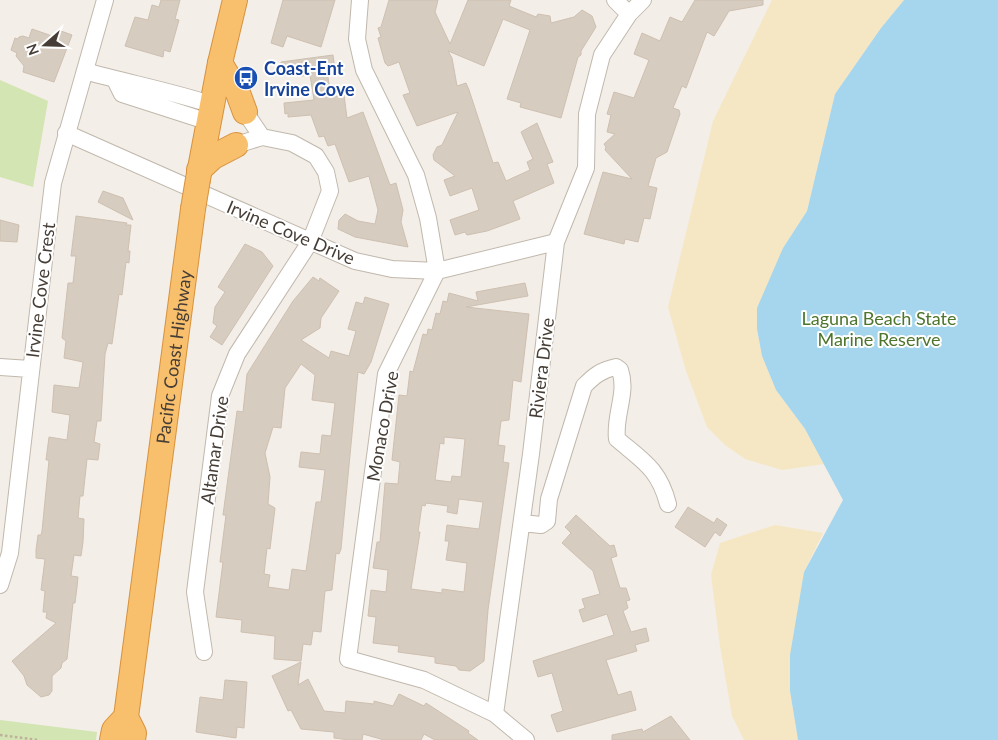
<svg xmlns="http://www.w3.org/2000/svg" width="998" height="740" viewBox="0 0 998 740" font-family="Lato,sans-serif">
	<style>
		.green { fill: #d2e5b2 }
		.sand { fill: #f6e7c4 }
		.water { fill: #a6d6ed }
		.building { fill: #d7ccc0; stroke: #cec0b1; fill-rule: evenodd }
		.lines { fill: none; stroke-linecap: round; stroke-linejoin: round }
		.minor-casing { stroke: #c1b8ad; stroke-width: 18 }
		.highway-casing { stroke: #d7923d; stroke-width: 26 }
		.path { stroke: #bfb09c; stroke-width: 2.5; stroke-dasharray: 2.5 2.5; stroke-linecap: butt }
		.minor { stroke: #fff; stroke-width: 16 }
		.highway { stroke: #f8bf6d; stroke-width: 24 }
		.highway-bridge-casing { stroke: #d7923d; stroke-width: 26; stroke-linecap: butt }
		.highway-bridge { stroke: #f8bf6d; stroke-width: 24 }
		.labels { text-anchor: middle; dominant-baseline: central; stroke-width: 4; stroke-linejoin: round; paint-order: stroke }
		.transit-label { font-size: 18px; font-weight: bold; fill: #164399; stroke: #fff; text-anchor: start }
		.street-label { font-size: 18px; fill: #463e36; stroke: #fff }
		.park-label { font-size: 18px; fill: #4d752c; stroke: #fff }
	</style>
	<rect width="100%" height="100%" fill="#f3eee7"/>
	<path class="green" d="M0,80L48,101L33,187L0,177Z
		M0,720L97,732L96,740H0Z"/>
	<path class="sand" d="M772,0H904L881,28L835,94L807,211L783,248L757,329L762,356L776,390L805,429L824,464L782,470L745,459L725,445L707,427L686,371L668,307L713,121Z
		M775,525L823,533L804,572L790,691L798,740H744L732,716L720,646L711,575L720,543Z"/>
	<path class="water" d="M904,0H998V740H798L790,691V655L804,572L843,500L805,429L776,390L762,356L757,329V308L783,248L807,211L835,94L881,28Z"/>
	<path class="building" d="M161,0H180L175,19L179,20L170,52L164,50L163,57L125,46L135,17L148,20L152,5L159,7Z
		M283,0H335L321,47L287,36L283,47L271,43Z
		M389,0H438L435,12L450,44L468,0H511L509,6L536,17L538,14L550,16L551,23L574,17L582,10L592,16L596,27L581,51V55L578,57L561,118L520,107L521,103L507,99L530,30L503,19L484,66L448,51L452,58L457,86L466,83L469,90L493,163L498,162L506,181L530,170L527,162L533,159L521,132L537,123L553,162L547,164L554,183L513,201L520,219L487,231L467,235L465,232L455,235L450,220L479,210L472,188L450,196L444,180L455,176L434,160L433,155L437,147L442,145L458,112L417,126L403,95L410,93L399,62L388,66L385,63L378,38L381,37L378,28L381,27Z
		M695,0H763V5L729,11L714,36L707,32L686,88L682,86L673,108L679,110L680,114L667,152L656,158L648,186L657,188L650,219L644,218L638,242L625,239L624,244L584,234L603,172L632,179L605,150L606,147L604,144L615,134L607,132L611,115L607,114L614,92L634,98L649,60L634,54L642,33L660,41L670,17L682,22Z
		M32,29L58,38L61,31L72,35L54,82L23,72L24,66L16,56L17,53L11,50L15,38L18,39L19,37L23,36L29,38Z
		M333,55L335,70L327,71L331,97L344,95L347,118L363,112L390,185L396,183L403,210L401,222L408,247L355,237L338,229L339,220L345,214L358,221L375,224L378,210L369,176L349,182L335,144L328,146L324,136L319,137L311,115L288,117V113L285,114L284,103L314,100L310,75L301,76V73L281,76V62Z
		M103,191L123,198L133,220L98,202Z
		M76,216L127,223L126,225H131L128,251H130L129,263L126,262L122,295L119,294L112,344L108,343L105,354L101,421H97L94,442L100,444L98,460L87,459L83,496H80L78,518L84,519L83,542L81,556L74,555L71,576L78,577L77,587L75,603H73L67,659L62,663L61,668L52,676V691L49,695L41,697L27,685L24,676L12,661L56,623L46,618L47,612H43L45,591L41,590L45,559L36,558V550L38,535H41L42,531L49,460H46L49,437L67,440L70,415L52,412L54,385L79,388L83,362L64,358L66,341L62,338L68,283H73L76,256H71Z
		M0,220L19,225L17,242L0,241Z
		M245,244L262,252L273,266L222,345L210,337L217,326L213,323L215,307L225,292L218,287Z
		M313,277L319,281L320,278L339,291L321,318L320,328L301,340L329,358L331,351L349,356L356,331L348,329L356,302L363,304L365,297L389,304L371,362L364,374L358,372L341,549L339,554L336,553L332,590L325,591L321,632L313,631L311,645L303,644L301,661L274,659L275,636L241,632L242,620L216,617L223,562H220L226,515H223L237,411L243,412L247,374L293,301ZM301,364L315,375L312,400L335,403L331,436L322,435L320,454L301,452L299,467L325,470L321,502H316L306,571L292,569L289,590L268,587L270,575L264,574L267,548L270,549L275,508L268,504L270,477L265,453L273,427L281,428L285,388Z
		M525,283L528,296L466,307L529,314L521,382L513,380L509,420L501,421L498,445L505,446L503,462L509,463L488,610L484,661L470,671L459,670L456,666L435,663V657L398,652L399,646L373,643L376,617L368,616L371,590L386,592L388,570L373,568L377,542H380L385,483L398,484L400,462L392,460L399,395L407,396L410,371L413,372L423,334L427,335L428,329L432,330L436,313L440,314L443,301L447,302L449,293L478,301L476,292ZM444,437L465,439L461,477L452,476L451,482L435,480L440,443L444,444ZM459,499L483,502L479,529L447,525L445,541H449L446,560L467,563L464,592L442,589V593L411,589L420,532H418L422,505L425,506L426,503L448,506L447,512L457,514Z
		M688,507L714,523L717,518L727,525L720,536L715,532L705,547L675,527Z
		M576,515L610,546L614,545L617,556L611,558L620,588H626L630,600L626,601L628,608L623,611L631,632L646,628L649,641L635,645L637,651L606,660L618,695L631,691L636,710L557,732L551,715L563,711L552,673L538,677L533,661L614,635L607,614L583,622L579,610L585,608L582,599L600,594L593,571L562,543L571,533L565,527Z
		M301,662L298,685L308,679L324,711L345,713L346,701L374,704V701L393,706L399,694L424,706L426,703L469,731L468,733L478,740H435L424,734L421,740H384L363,734L362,740H349L334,738V732L301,729L291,710L288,711L272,676Z
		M225,680L247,682L244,728L237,727L236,738L196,732L200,697L223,700Z
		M671,716L690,740H612V735L642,729L643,732Z"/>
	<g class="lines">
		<g class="minor-casing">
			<path id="minor" d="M360,0L357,39L364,70L416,175L428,218L437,271L386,374L348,659L424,680L495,714
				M615,0L629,14
				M85,71C127,83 171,91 213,105
				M115,80L122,94L209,122
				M245,112L262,137
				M66,133L355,261L392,269L437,271L556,242
				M0,367L30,369
				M522,523L541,525L547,521L549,499L584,386C594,376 601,370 616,367L620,370C628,393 614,415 617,439C643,461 659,469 668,504
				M0,585L10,553L53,183L105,0
				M204,652L195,592L220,396L237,354L310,242L330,191L326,172L316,156L292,143L262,137L236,145
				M526,740L495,714L531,454L556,242L586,168L587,114L602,55L629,14L643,0"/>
		</g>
		<g class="highway-casing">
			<g id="highway">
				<path d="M220,63L238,93L245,112"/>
				<path d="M199,170L213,157L236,145"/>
				<path d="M198,179L220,63L235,0"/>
				<path d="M112,740L114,730L126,717"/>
				<path id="s1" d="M133,740L134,733L126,717L193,209"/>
			</g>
		</g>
		<path class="path" d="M0,735L38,740"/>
		<use href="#minor" class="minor"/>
		<use href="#highway" class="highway"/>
		<g class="highway-bridge-casing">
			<path id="highway-bridge" d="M193,209L198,179"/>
		</g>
		<use href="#highway-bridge" class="highway-bridge"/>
	</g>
	<defs>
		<g id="bus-disc" transform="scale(1.25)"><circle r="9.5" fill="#1a4fb4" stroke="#fff"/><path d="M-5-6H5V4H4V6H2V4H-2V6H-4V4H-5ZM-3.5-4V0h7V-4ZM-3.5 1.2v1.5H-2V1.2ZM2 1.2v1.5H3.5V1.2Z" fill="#fff"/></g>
	</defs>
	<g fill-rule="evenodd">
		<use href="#bus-disc" x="246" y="78"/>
	</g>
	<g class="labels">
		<g class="transit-label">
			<text x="264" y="68">Coast-Ent<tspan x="264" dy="21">Irvine Cove</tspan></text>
		</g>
		<g class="street-label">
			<text transform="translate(291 232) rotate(23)">Irvine Cove Drive</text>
			<text transform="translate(40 290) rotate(-83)">Irvine Cove Crest</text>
			<text stroke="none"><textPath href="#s1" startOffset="388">Pacific Coast Highway</textPath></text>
			<text transform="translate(541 368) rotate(-83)">Riviera Drive</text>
			<text transform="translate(382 426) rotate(-80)">Monaco Drive</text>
			<text transform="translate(214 450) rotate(-82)">Altamar Drive</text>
		</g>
		<g class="park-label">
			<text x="879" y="318">Laguna Beach State<tspan x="879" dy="21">Marine Reserve</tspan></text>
		</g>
	</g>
	<g transform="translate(45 45) rotate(250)" stroke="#ffffff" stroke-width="4" paint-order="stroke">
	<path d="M0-4L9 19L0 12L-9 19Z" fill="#463e36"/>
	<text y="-8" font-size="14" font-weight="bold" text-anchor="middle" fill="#463e36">N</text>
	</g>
</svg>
